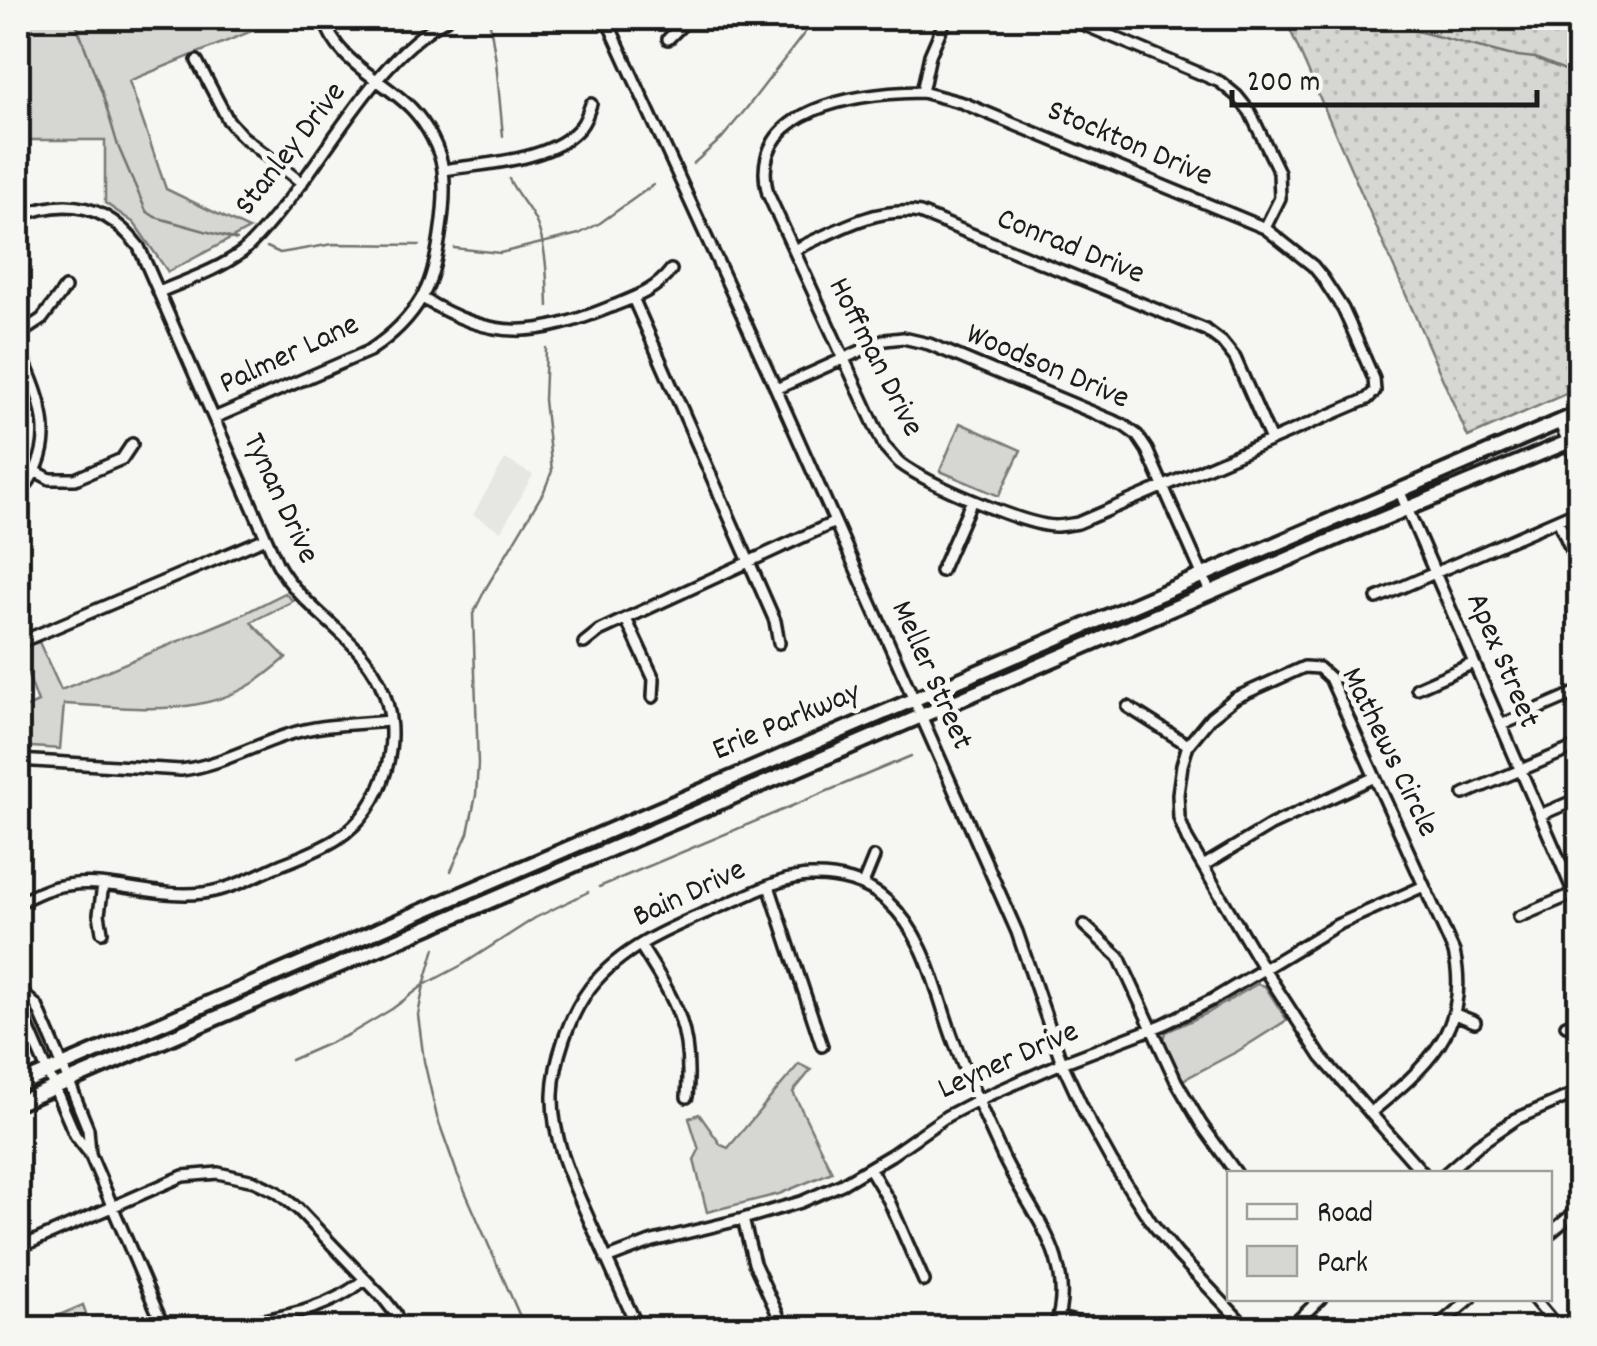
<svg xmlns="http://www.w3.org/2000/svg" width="1597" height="1346" viewBox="0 0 1597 1346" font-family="Dekko,sans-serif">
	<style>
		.built { fill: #e6e6e2 }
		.grass { fill: url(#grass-dots); stroke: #797977; stroke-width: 2.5 }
		.park { fill: #d6d6d2; stroke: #797977; stroke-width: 2.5 }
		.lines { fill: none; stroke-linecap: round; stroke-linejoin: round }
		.stream { stroke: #727271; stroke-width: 2.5 }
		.minor-casing { stroke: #1c1c1c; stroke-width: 16 }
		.secondary-casing { stroke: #1c1c1c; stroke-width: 20 }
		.minor { stroke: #f6f6f2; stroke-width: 9 }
		.secondary { stroke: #f6f6f2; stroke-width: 12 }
		.labels { text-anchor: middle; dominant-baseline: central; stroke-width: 10; stroke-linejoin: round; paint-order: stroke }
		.street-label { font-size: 32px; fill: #1c1c1c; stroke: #f6f6f2 }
	</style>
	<defs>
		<pattern id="grass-dots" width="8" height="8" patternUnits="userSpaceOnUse" patternTransform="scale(2.5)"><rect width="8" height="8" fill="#d6d6d2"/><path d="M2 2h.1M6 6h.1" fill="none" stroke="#b7b7b4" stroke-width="1.8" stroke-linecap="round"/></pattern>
	</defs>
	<rect width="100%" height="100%" fill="#f6f6f2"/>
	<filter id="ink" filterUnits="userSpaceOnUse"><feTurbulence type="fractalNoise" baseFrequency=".01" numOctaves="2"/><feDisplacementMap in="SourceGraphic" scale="20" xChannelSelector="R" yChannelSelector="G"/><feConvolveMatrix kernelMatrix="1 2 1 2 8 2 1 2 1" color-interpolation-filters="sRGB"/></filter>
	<g filter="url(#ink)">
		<path class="built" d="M505,459L533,475L501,531L473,515Z"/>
		<path class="grass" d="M1285,18H1579V388L1468,437Z"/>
		<path class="park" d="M18,18H263L252,31L129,81L166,189L249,229L168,272L134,223L105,203V140H22L18,142Z
			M960,423L1021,450L999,496L940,471Z
			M285,593L293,601L251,622L286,658C276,666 266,675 255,682C198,719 128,707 64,704L60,749L18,746V711L38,702L18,648L39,642L61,690L239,616Z
			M1257,984L1265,986L1287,1020L1238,1051L1183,1080L1164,1041L1166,1032L1208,1013Z
			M799,1064L811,1070L793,1092L832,1172L779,1194L707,1212L694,1160L699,1150L689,1118L699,1114L721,1145L728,1148Z
			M83,1305L91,1328H29Z"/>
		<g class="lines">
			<path class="stream" d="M74,18L102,93L118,146L146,211L155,217L237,240
				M489,18L496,61L503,136
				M1367,18L1509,55L1535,58L1575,74H1580
				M693,164L722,138L746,109L816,18
				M509,179C517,196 533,211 538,227C547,251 547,281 548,306
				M267,247L280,253L333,244L420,245
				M454,248L500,253L579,234L600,223L653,185
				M451,871L468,833L476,795L478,764L473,614L486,588L544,491L552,471L544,400L546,348
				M599,887L911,756
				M291,1060L350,1034L392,1009L424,985L435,948
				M525,1328L457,1173L437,1117L424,1061L418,1015L424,985L462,965L535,918L588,892"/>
			<g class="minor-casing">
				<path id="minor" d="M606,18L776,389L1017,932L1062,1063L1086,1115L1112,1162L1151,1222L1178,1255L1247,1328
					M1068,18L1220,82L1237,96L1250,112L1279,172L1280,198L1265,228
					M668,39L689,18
					M197,61L228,120L242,136L302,183
					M922,92L963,103L1265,228L1313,266L1322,277L1343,309L1353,331L1374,379L1375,391L1367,399L1078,523C1071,524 1062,526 1055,526C1024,525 926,483 900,463C894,458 889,451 884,446L768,194C745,106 862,93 922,92Z
					M922,92L930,55L946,18
					M443,170C485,163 553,162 581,126C586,120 588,112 591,104
					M18,217C66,196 107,205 139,247L277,563C302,610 358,635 380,683C405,737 386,807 337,839C318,851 295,859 275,867C251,878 229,890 203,893C157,899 113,878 67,885C49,887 34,895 18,903
					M794,250C834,232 875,206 920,213L1206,330L1222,342L1235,358L1271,440
					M159,292C187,280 218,270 242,252C260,237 273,218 288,201C336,140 379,56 448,18
					M422,298C495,342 537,337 613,306C636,297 656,290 671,270
					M633,298L775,621L779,643
					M18,335L42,319L65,288
					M18,347C41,400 63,446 18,495
					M776,389L885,340L903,338L929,344L1123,425L1137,435L1147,450L1210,592
					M214,418L369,351C390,337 409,320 422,297C438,272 447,200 443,170C440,149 427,125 412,109C382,78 336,63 324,18
					M1559,422L1580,468
					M35,471L50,479H75L122,459L132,444
					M1399,490L1580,907
					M1558,520L1580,570
					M941,571L972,500
					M1377,598L1580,510
					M626,619L654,679L653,697
					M18,643L266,538
					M584,643L599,631L835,522
					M1417,688L1474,663
					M1128,707L1188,745
					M1501,725L1580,691
					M18,760L181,770C220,765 250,747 287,735C319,724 355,724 390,721
					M1464,794L1580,745
					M1540,815L1580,798
					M1203,866L1271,825L1375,777
					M863,884L874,857
					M769,886L822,1046
					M1519,917L1580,891
					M1084,925L1119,957L1176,1081L1201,1124L1237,1174
					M102,932L99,914L103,885
					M640,945C676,1002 693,1027 687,1097
					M18,982L22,993V1013L75,1135L90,1154L164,1328
					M22,993L37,1006L57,1052L88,1129L90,1153
					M1455,1014L1475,1022
					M1566,1025L1580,1020
					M1370,1113C1425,1068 1472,1029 1454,952L1330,678L1319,668L1304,667L1235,698L1211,717L1188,745L1182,765L1178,794L1179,818L1187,839L1257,958L1321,1057L1424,1174
					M870,1169L889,1201L924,1281
					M1445,1174L1478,1145L1516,1119L1580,1091
					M743,1219L754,1263L784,1328
					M1550,1233L1580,1208
					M18,1248L183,1176L218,1173L254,1181L277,1192L298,1209L384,1299L395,1313L401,1328
					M606,1259L653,1241L743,1219L801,1202L842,1184L891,1155L947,1116L978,1100L1062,1063L1162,1025L1212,1000L1337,925L1424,886
					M1533,1298L1558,1328
					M1059,1318L1102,1328
					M222,1328C272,1318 326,1313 365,1279
					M638,1328C622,1294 607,1259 591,1224C573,1183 552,1142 553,1095C554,1060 569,1016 590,988C625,943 681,924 731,902C756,892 782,877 810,876C837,875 867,882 887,901C926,936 935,988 952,1036C966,1074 982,1111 999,1148C1025,1209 1080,1257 1055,1328
					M1290,1328L1321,1298
					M1436,1328L1471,1298"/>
			</g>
			<g class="secondary-casing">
				<path id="secondary" d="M18,1085L1580,413
					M18,1103L1358,529L1580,437"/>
			</g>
			<use href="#minor" class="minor"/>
			<use href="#secondary" class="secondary"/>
		</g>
	</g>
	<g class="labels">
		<g class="street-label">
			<text transform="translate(1129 145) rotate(23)">Stockton Drive</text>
			<text transform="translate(292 150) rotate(-52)">Stanley Drive</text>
			<text transform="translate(1070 248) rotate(22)">Conrad Drive</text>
			<text transform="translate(290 356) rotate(-25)">Palmer Lane</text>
			<text transform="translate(874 358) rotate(63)">Hoffman Drive</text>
			<text transform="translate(1047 368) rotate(23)">Woodson Drive</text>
			<text transform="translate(279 499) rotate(65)">Tynan Drive</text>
			<text transform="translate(1501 661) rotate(67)">Apex Street</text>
			<text transform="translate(930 676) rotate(66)">Meller Street</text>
			<text transform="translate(787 723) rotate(-23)">Erie Parkway</text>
			<text transform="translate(1388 753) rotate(64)">Mathews Circle</text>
			<text transform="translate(690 895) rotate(-25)">Bain Drive</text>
			<text transform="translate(1009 1062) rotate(-24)">Leyner Drive</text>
		</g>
	</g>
	<rect width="1597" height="1346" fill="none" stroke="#f6f6f2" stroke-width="60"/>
	<rect x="30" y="30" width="1537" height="1286" fill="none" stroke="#1c1c1c" stroke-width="4" filter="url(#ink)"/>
	<rect x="1227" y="1171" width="325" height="130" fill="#f6f6f2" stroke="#9f9f9c" stroke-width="2.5"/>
	<rect x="1247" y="1204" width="50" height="15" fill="#f6f6f2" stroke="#9f9f9c" stroke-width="2.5"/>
	<text x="1317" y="1221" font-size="30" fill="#1c1c1c">Road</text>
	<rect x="1247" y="1246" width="50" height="30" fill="#d6d6d2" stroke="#9f9f9c" stroke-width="2.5"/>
	<text x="1317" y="1271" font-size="30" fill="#1c1c1c">Park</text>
	<path d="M1232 90v15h305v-15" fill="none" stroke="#1c1c1c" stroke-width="5"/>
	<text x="1247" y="90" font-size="30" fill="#1c1c1c" stroke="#f6f6f2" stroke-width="8" paint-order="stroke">200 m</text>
</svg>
